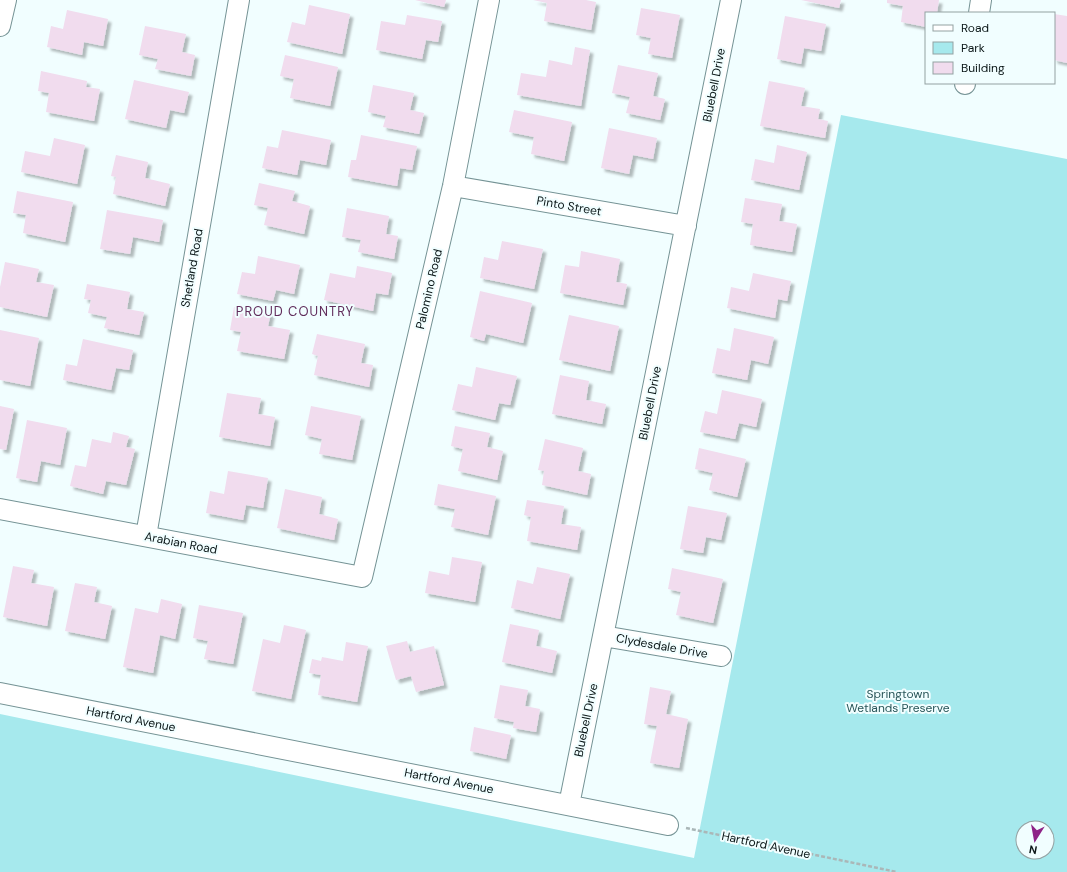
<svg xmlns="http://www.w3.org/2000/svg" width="1067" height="872" viewBox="0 0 1067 872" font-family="'DM Sans',sans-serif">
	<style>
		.green { fill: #a6e9ed; fill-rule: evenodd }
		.building { fill: #f1dcee; filter: url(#shadow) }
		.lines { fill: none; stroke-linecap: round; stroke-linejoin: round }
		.minor-casing { stroke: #759395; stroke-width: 22 }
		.path { stroke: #aab7b8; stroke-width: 2.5; stroke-dasharray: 4 2; stroke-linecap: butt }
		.minor { stroke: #fff; stroke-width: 20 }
		.labels { text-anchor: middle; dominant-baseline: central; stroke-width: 4; stroke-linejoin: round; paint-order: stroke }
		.street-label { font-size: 12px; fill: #091516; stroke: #f1feff }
		.park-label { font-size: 12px; fill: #295659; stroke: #f1feff }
		.neighbourhood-label { font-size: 13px; letter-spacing: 1px; fill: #612d5c; stroke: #f1feff }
	</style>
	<defs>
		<filter id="shadow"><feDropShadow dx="3.5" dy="3.5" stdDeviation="1" flood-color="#0004"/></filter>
	</defs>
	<rect width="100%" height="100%" fill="#f1feff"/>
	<path class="green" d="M841,115L1067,159V872H0V714L694,858ZM1023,828H1047V852H1023Z"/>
	<path class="building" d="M415,0H446L444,7Z
		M533,0H586L596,2L591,30L544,21L547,3Z
		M801,0H841L839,8Z
		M887,0H939L937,13H926V27L901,22L903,6L887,3Z
		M309,5L350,14L342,54L287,42L292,22L305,25Z
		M641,8L680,15L672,58L648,54L651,38L636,35Z
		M67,10L108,19L103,46L84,42L82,55L47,47L51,26L63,29Z
		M1054,14L1067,16V63L1054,60Z
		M407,15L442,21L438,42L426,40L422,59L376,50L381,21L405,25Z
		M785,16L826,24L821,51L804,48L801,64L777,59Z
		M145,26L186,34L182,52L195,55L191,76L155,69L158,59L139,55Z
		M575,47L590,50L581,106L517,95L521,73L546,77L549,60L572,65Z
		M285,55L338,67L330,106L290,98L294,79L280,76Z
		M618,65L658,73L653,96L665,99L660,120L626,113L630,97L612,93Z
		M41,71L87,81L86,87L100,89L94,121L46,112L49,93L38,91Z
		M134,80L189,92L184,113L170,110L166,128L125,119Z
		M769,81L805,88L801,106L820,109L818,119L828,121L825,138L760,126Z
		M373,85L414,93L410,110L424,113L419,134L383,127L386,116L368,112Z
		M514,110L572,122L564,161L531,154L534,137L509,132Z
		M609,128L657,138L653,159L633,155L629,174L601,168Z
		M282,130L331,140L326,165L300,160L297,175L262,168L267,146L278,148Z
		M361,135L417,146L412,170L400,168L397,186L348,177L351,160H356Z
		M54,138L85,145L77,184L21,172L25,151L50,156Z
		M777,145L807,152L799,190L751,180L755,159L774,163Z
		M116,155L148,162L145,178L170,184L165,206L113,194L116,177L111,176Z
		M259,183L295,191L292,201L310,206L304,234L264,225L268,208L254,205Z
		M17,191L73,202L65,242L23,233L26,215L13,213Z
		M745,198L782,204L779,221L797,224L792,252L750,245L753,224L741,222Z
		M347,208L389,216L386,234L398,236L394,259L358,252L361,240L342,237Z
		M107,210L163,220L159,242L133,237L130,254L100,249Z
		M502,241L543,249L534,289L480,278L484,257L498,260Z
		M581,251L620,259L616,282L627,284L623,305L560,293L565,265L579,267Z
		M258,256L300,265L294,294L276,290L273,301L237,294L242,272L255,274Z
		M5,262L39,269L36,282L54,285L47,317L0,307V287Z
		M357,266L392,273L388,295L376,293L373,311L324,300L330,273L355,278Z
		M753,273L791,281L787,301L778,299L775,318L727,308L731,287L749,291Z
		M87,284L130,292L127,309L144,312L139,335L104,328L107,317L88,313L91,300L84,299Z
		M480,291L532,303L523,343L486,334L484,341L470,337Z
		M234,307L271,313L268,326L290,330L284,359L237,351L241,332L230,330Z
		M569,315L619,326L610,371L559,360Z
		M734,328L774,337L768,364L751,360L747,380L712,373L717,348L730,351Z
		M0,330L39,338L30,386L0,380Z
		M317,334L365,344L361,363L373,365L369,387L314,375L318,356L312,354Z
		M83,339L133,350L129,370L116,368L111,390L63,380L66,364L77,366Z
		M476,367L517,376L510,405L499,403L495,420L452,410L458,384L472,387Z
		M560,375L589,381L586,400L606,404L602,424L552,414Z
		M722,390L762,399L756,427L739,423L735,439L700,432L705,411L717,414Z
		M227,393L261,398L258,414L275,417L270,446L219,437Z
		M0,406L14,409L6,450L0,449Z
		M311,406L361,416L352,460L319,454L322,439L305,435Z
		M27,420L67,428L60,465L41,461L37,482L16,478Z
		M455,426L490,433L487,447L503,451L497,480L458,471L463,449L451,446Z
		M113,432L129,436L126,447L135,449L126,485L106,481L103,494L70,486L75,465L86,467L92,439L111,443Z
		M545,439L583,448L578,471L591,474L587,495L542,485L544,471L538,470Z
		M699,448L746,459L737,497L709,490L713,473L695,469Z
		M228,471L268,478L263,508L246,505L243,520L206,513L210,491L224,494Z
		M438,484L496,496L488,535L451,527L455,509L434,505Z
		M285,489L322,497L319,514L338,519L334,540L277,528Z
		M527,500L564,506L561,524L581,527L577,550L527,541L531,517L524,515Z
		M688,506L727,513L721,540L706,537L703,553L680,549Z
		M452,557L482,562L475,602L425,593L429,571L449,575Z
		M13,566L34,570L31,583L54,587L47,626L3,617Z
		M537,567L570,574L560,619L511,608L517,580L533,584Z
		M672,568L723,579L713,623L676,615L681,592L668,589Z
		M75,583L97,587L94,602L112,606L105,639L65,631Z
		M161,599L182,604L175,639L160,635L153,673L123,667L135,608L158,613Z
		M199,605L243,613L233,664L204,659L208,641L193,638Z
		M510,624L539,630L536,646L557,651L552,673L502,662Z
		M284,625L306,630L291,699L252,691L263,639L280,643Z
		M407,641L410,652L434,646L444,685L416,692L411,676L396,680L386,646Z
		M346,642L368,646L357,702L318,695L321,675L309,673L312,659L321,661L322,657L343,661Z
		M500,685L528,690L525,706L540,709L536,732L513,728L514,722L494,718Z
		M650,687L671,691L666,714L688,719L679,768L650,763L657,726L644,724Z
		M474,727L511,735L506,759L470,751Z"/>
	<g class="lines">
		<g class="minor-casing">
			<path id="minor" d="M979,13L981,0
				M0,26L6,0
				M965,84V83
				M453,186L686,226
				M0,509L362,577L453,186L489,0
				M146,536L239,0
				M603,636L721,656
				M0,693L668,825
				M569,805L731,0"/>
		</g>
		<path class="path" d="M686,828L897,872"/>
		<use href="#minor" class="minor"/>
	</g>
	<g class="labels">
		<g class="street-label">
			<text transform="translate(714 85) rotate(-79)">Bluebell Drive</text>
			<text transform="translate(569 206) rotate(10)">Pinto Street</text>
			<text transform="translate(192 268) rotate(-80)">Shetland Road</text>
			<text transform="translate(429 289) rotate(-77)">Palomino Road</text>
			<text transform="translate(650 403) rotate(-79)">Bluebell Drive</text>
			<text transform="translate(181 543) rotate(11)">Arabian Road</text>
			<text transform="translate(662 646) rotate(10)">Clydesdale Drive</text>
			<text transform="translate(131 719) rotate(11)">Hartford Avenue</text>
			<text transform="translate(586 720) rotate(-78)">Bluebell Drive</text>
			<text transform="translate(449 781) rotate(11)">Hartford Avenue</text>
			<text transform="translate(766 845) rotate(12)">Hartford Avenue</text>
		</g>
		<g class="park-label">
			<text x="898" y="694">Springtown<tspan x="898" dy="14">Wetlands Preserve</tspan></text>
		</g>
		<g class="neighbourhood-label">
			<text x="295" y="311">PROUD COUNTRY</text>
		</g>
	</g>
	<rect x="925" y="12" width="130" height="72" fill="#f1feff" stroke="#94a1a2"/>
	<rect x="933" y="25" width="20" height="6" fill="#ffffff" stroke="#94a1a2"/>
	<text x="961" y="32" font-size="12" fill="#091516">Road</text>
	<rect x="933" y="42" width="20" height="12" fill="#a6e9ed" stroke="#94a1a2"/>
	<text x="961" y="52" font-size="12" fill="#091516">Park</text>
	<rect x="933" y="62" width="20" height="12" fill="#f1dcee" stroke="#94a1a2"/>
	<text x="961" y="72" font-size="12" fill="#091516">Building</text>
	<g transform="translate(1035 840) rotate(191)"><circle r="19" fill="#f1feff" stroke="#94a1a2"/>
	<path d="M0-3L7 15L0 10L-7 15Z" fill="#8e2387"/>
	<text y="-6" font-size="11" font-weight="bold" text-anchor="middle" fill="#091516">N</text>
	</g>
</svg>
